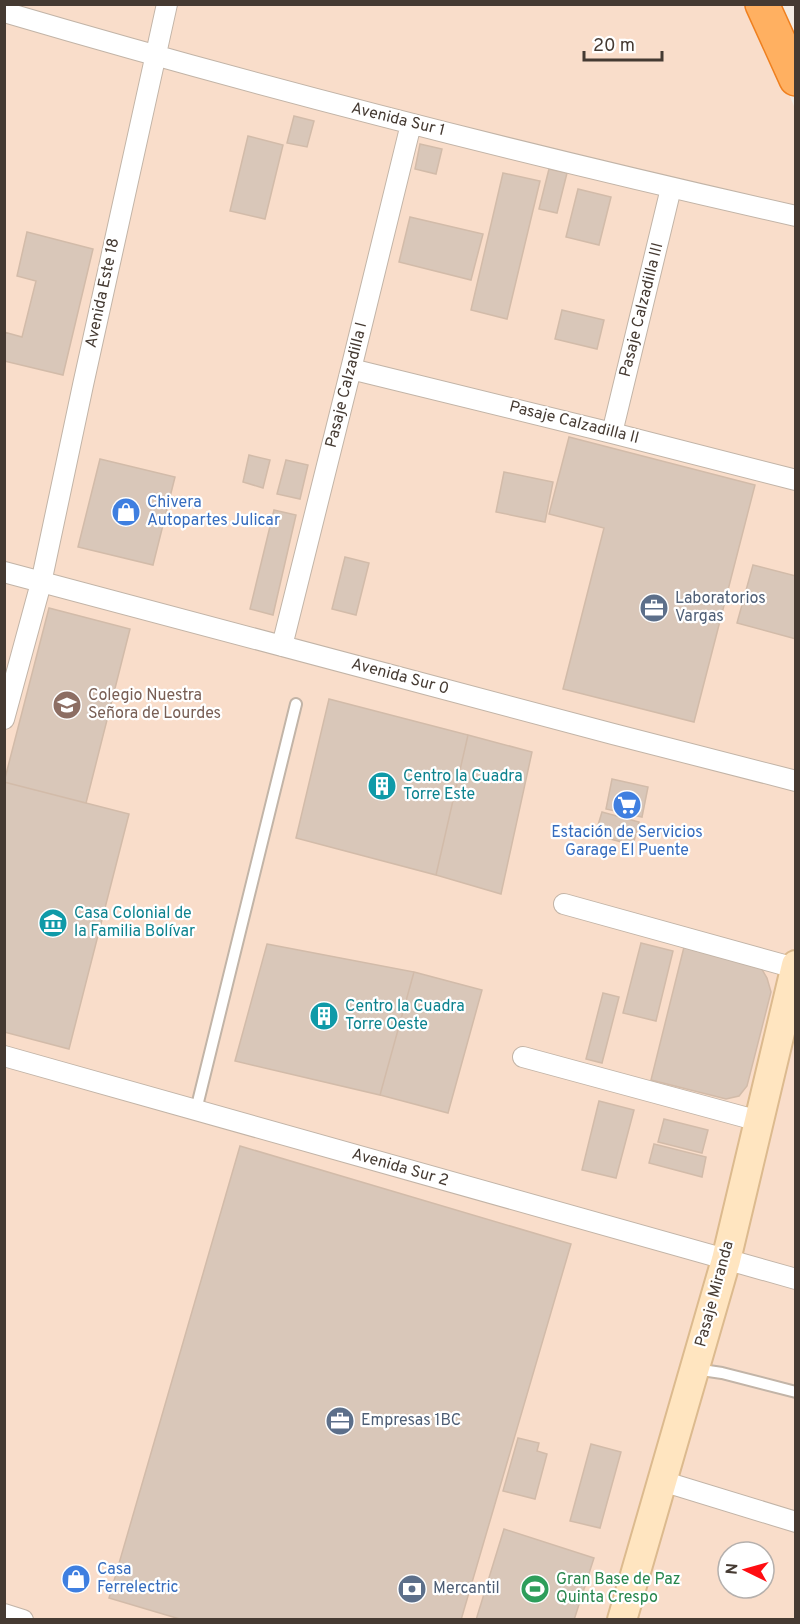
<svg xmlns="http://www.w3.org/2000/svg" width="800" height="1624" viewBox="0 0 800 1624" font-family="Overpass,sans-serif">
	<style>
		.commercial { fill: #f9ddca; fill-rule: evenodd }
		.building { fill: #d9c7b9; stroke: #d2bba9; stroke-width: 1.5 }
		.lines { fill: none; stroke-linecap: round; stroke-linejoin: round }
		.lane-casing { stroke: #c2b4a7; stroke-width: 14 }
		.street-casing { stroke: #c2b4a7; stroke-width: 22 }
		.secondary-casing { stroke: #dcba8e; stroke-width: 32 }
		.highway-casing { stroke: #ef8020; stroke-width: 36 }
		.lane { stroke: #fff; stroke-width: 10 }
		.street { stroke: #fff; stroke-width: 20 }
		.secondary { stroke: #ffe5c0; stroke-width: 28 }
		.highway { stroke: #ffb061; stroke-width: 33 }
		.labels { text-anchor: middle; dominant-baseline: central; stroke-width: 4.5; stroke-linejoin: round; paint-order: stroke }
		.street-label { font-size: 16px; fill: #453a32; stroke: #fff }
		.shop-label { font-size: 16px; fill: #366cbe; stroke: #fff; text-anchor: start }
		.service-label { font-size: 16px; fill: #4e5e75; stroke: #fff; text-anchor: start }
		.education-label { font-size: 16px; fill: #785e54; stroke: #fff; text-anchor: start }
		.culture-label { font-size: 16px; fill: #0d838f; stroke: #fff; text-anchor: start }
		.leisure-label { font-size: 16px; fill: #27864d; stroke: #fff; text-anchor: start }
	</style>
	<rect width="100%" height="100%" fill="#f3ebe2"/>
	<path class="commercial" d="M5,5H752L796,111L795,1619L5,1620ZM728,1552H764V1588H728Z"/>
	<path class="building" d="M294,116L314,121L307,147L287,143Z
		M248,136L283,145L265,219L230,211Z
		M420,144L442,149L436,174L415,169Z
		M549,169L567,173L557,213L539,209Z
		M503,173L540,181L507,319L471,310Z
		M578,189L611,197L599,245L566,237Z
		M410,217L483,234L471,280L399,262Z
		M27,232L93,249L63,375L4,361V332L22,337L36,281L17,276Z
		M562,310L604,320L597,349L555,339Z
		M569,437L755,485L694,722L563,689L604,528L549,514Z
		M249,455L270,460L263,488L243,482Z
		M100,459L175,477L153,565L78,547Z
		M286,460L308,465L300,499L277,494Z
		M504,472L553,482L545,522L496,512Z
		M274,510L296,515L273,615L250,609Z
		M345,557L369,563L356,615L332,609Z
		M753,565L796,576V639L737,623Z
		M49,608L130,629L86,803L4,782Z
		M329,699L468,735L436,875L296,838Z
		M468,735L532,752L501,894L436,875Z
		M612,779L648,787L642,817L606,809Z
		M4,782L129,814L69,1049L4,1032Z
		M602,812L639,822L633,845L595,835Z
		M641,943L673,951L656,1021L623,1013Z
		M267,944L414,972L380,1095L235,1061Z
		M684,947L760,966L767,978L771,992L747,1086L739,1096L726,1099L651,1080Z
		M414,972L482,990L448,1113L380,1095Z
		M603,993L619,997L602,1063L586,1059Z
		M599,1101L634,1110L616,1178L582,1170Z
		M664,1119L708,1130L702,1153L658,1142Z
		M654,1144L706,1157L702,1177L649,1163Z
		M240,1146L571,1244L461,1620H183L109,1598Z
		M518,1438L539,1443L537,1451L547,1454L535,1499L503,1491Z
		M591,1444L621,1452L600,1528L570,1521Z
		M504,1529L594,1558L574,1620H476Z"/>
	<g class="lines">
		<g class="lane-casing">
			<path id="lane" d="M196,1110L296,704
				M695,1369L722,1373L796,1392"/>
		</g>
		<g class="street-casing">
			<path id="street" d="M4,12C266,89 530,156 796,216
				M351,369L612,433L796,480
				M612,433L671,188
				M4,572L613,734L796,781
				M282,646L351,369L411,124
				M4,719L41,583L83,385L167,4
				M564,904L795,968
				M4,1056L796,1279
				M523,1057L759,1121
				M662,1481L796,1522
				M4,1614L23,1620"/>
		</g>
		<g class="secondary-casing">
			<path id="secondary" d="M622,1620L726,1260L796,965"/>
		</g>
		<g class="highway-casing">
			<path id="highway" d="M762,4L796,79"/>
		</g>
		<use href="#lane" class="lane"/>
		<use href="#street" class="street"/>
		<use href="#secondary" class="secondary"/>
		<use href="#highway" class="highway"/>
	</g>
	<defs>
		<g id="shop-disc" transform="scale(1.5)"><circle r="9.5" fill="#3f7fe0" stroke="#fff"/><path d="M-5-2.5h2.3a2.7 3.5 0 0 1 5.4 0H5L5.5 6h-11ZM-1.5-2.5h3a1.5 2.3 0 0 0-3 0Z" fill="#fff"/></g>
		<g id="office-disc" transform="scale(1.5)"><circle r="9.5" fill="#5c6f8a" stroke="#fff"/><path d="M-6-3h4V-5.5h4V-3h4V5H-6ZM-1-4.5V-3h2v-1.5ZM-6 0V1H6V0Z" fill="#fff"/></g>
		<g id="school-disc" transform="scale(1.5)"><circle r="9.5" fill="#8d6e63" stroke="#fff"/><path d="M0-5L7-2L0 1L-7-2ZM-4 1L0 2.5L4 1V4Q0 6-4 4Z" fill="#fff"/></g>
		<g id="building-disc" transform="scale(1.5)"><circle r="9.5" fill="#0f9aa8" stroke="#fff"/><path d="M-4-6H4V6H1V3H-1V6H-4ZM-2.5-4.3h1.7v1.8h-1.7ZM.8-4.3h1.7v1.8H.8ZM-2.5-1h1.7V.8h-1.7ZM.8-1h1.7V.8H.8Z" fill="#fff"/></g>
		<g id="supermarket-disc" transform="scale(1.5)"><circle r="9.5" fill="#3f7fe0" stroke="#fff"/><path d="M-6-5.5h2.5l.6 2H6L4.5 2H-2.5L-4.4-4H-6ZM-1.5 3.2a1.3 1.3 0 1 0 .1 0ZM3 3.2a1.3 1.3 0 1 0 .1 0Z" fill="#fff"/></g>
		<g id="museum-disc" transform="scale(1.5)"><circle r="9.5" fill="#0f9aa8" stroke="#fff"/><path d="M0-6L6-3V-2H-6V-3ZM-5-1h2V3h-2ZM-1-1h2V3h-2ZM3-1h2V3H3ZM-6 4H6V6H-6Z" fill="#fff"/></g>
		<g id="bank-disc" transform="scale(1.5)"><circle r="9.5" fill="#5c6f8a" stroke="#fff"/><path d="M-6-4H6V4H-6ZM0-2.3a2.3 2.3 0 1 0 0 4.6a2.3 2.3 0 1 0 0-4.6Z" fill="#fff"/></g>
		<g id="stadium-disc" transform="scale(1.5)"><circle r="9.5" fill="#2e9e5b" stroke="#fff"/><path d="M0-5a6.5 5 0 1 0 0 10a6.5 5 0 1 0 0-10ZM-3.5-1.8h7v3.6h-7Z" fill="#fff"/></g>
	</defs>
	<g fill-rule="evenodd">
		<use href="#shop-disc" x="126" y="512"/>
		<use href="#office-disc" x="654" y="608"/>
		<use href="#school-disc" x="67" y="705"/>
		<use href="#building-disc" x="382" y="786"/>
		<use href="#supermarket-disc" x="627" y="805"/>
		<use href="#museum-disc" x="53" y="923"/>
		<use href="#building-disc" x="324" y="1016"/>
		<use href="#office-disc" x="340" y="1421"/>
		<use href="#shop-disc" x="76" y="1579"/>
		<use href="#bank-disc" x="412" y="1589"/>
		<use href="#stadium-disc" x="535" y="1589"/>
	</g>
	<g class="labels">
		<g class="street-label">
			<text transform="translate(398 120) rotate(14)">Avenida Sur 1</text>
			<text transform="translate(103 293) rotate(-78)">Avenida Este 18</text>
			<text transform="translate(642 310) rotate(-76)">Pasaje Calzadilla III</text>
			<text transform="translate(347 385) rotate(-76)">Pasaje Calzadilla I</text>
			<text transform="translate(574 423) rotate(14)">Pasaje Calzadilla II</text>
			<text transform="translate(400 677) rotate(15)">Avenida Sur 0</text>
			<text transform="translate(400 1168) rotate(16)">Avenida Sur 2</text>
			<text transform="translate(715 1294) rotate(-75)">Pasaje Miranda</text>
		</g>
		<g class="shop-label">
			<text x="147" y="503">Chivera<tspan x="147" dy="18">Autopartes Julicar</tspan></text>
			<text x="627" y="833" text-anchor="middle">Estación de Servicios<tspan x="627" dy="18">Garage El Puente</tspan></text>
			<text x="97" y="1570">Casa<tspan x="97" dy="18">Ferrelectric</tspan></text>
		</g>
		<g class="service-label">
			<text x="675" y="599">Laboratorios<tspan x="675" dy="18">Vargas</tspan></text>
			<text x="361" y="1421">Empresas 1BC</text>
			<text x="433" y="1589">Mercantil</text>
		</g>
		<g class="education-label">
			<text x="88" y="696">Colegio Nuestra<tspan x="88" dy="18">Señora de Lourdes</tspan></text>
		</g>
		<g class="culture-label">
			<text x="403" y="777">Centro la Cuadra<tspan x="403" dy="18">Torre Este</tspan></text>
			<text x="74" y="914">Casa Colonial de<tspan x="74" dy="18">la Familia Bolívar</tspan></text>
			<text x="345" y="1007">Centro la Cuadra<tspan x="345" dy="18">Torre Oeste</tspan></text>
		</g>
		<g class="leisure-label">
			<text x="556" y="1580">Gran Base de Paz<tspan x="556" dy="18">Quinta Crespo</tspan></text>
		</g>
	</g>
	<rect width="800" height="1624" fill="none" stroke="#453a32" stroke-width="12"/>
	<g transform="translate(746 1570) rotate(275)"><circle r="28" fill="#ffffff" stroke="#b5b0ad" stroke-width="1.5"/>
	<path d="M0-4.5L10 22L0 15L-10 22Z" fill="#ff0d12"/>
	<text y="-9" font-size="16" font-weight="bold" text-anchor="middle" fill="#453a32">N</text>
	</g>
	<path d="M584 51v9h78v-9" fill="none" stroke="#453a32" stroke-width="3"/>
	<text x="593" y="51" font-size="18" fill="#453a32" stroke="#ffffff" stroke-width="4.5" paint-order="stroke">20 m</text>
</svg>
